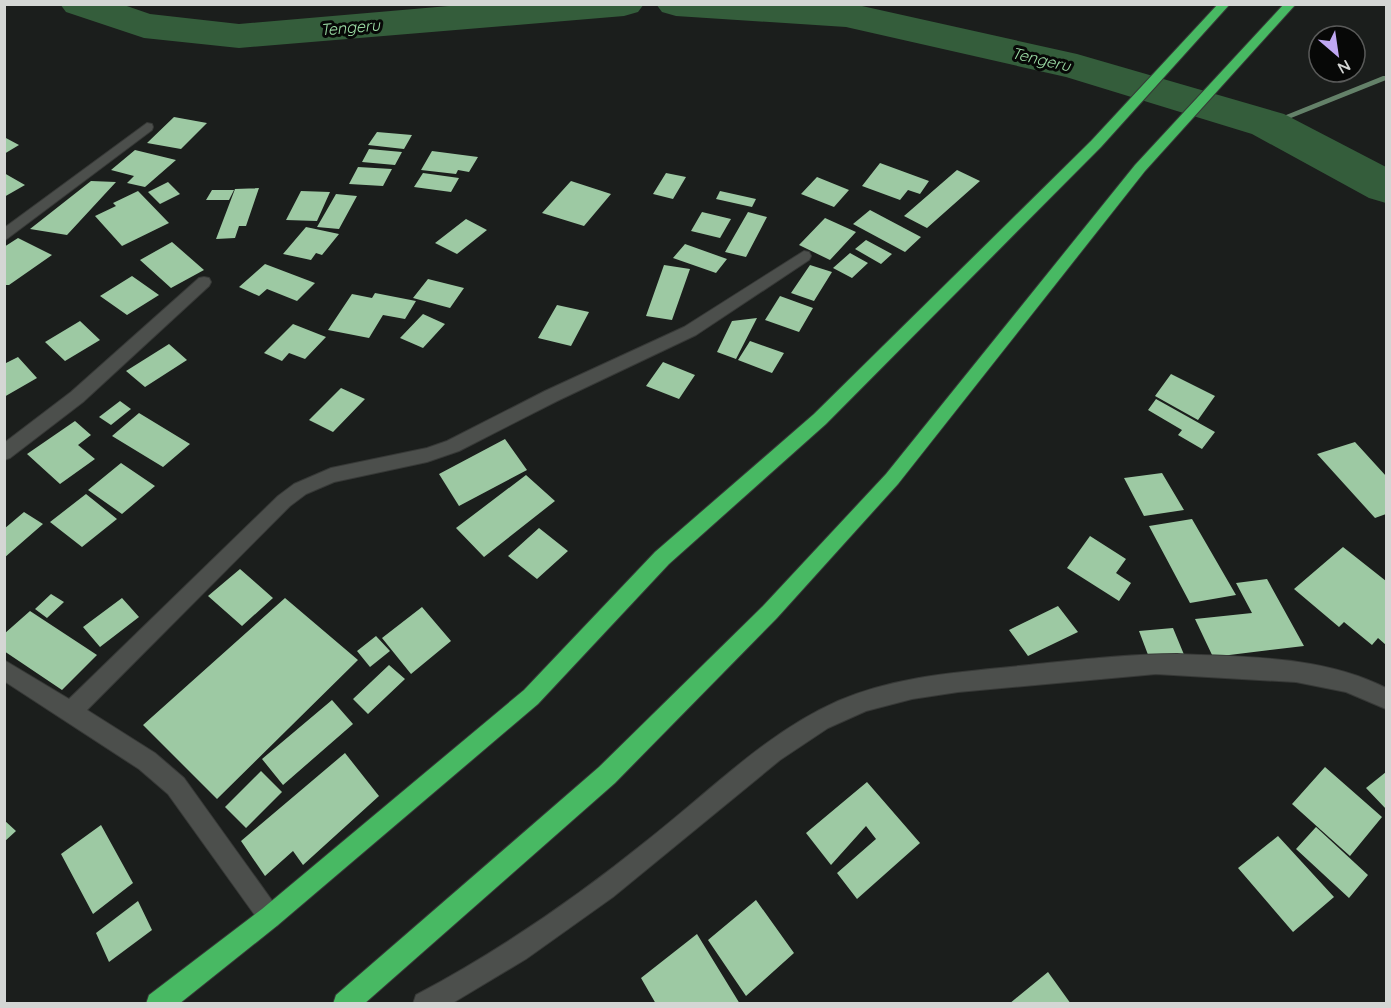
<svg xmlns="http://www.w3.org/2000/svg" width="1391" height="1008" viewBox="0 0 1391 1008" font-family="Quicksand,sans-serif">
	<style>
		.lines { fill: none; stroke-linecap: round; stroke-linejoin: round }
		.stream { fill: #648169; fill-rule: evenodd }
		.river { fill: #345d3b; fill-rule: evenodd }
		.building { fill: #9dc9a3 }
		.street-casing { stroke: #373937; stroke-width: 2 }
		.highway-casing { stroke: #373937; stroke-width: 2 }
		.street { fill: #4c4f4c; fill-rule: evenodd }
		.highway { fill: #48b963; fill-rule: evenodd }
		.labels { text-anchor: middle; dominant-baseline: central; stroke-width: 6; stroke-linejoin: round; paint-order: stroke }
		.far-water-label { font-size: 16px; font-style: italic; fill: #9ee0a8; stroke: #070807 }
	</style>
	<rect width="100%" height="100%" fill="#1b1e1c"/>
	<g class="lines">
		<path class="stream" d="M1383,76H1386V80L1271,126L1264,124Z"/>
		<path class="river" d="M60,4H121L150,14L239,24L472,4H644L638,12L624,16L239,48L144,38L66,12Z
			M656,4H853L1077,54L1284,114L1386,167V203L1369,198L1252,134L1066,77L846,27L676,16L662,12Z"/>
	</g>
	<path class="building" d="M174,117L207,123L181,149L147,143Z
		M377,132L412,135L404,149L368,145Z
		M4,137L19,145L4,154Z
		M369,149L402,152L395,165L362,162Z
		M135,150L176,160L145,187L127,183L134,176L111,170Z
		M432,151L478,157L469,172L458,170L456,174L421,170Z
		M880,163L929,181L920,194L908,190L900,200L862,186Z
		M358,167L392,169L383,186L349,184Z
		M957,170L980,181L927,228L904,216Z
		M4,173L25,185L4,197Z
		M423,173L459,178L451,192L414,187Z
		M666,173L686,177L673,199L653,194Z
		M817,177L849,190L834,207L801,194Z
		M91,181L116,182L67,235L30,229Z
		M571,181L611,194L584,226L542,213Z
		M168,182L180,194L160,204L148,192Z
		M259,188L246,226H239L235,238L216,239L235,189Z
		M212,190H234L229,200H206Z
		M138,191L169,223L122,246L95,216L116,206L113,203Z
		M301,191L330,192L317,221L286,220Z
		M720,191L756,199L752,207L716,199Z
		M336,194L357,196L339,229L317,227Z
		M870,210L921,237L905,252L853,224Z
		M702,212L731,219L720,238L691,231Z
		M748,212L767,217L746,257L725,252Z
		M825,218L856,232L830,260L799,245Z
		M466,219L487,230L457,254L435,243Z
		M306,227L339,234L322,255L316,253L311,260L283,254Z
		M18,238L52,255L9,285H4V247Z
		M866,240L892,254L881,264L855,249Z
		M172,242L204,270L171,288L140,260Z
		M685,244L727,259L716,273L673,258Z
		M850,253L868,263L852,278L833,268Z
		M265,264L315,283L297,301L267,289L259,296L239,287Z
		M664,265L690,269L672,320L646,316Z
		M810,265L832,272L814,301L791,293Z
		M132,276L159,295L127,315L100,296Z
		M428,279L464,288L450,308L413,298Z
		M375,293L416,301L405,319L383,315L369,338L328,330L352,294L372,298Z
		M780,296L813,308L799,332L765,320Z
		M557,305L589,312L571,346L538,338Z
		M423,314L445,324L423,348L400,338Z
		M757,318L736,359L717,352L732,321Z
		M80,321L100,340L65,361L45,342Z
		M293,324L326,337L305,359L289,353L282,361L264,353Z
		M750,341L784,353L772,373L738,360Z
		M169,344L187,360L145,387L126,371Z
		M18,357L37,378L4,397V364Z
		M663,362L695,375L679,399L646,386Z
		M1171,374L1215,396L1198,420L1155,396Z
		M341,388L365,399L333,432L309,420Z
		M1156,399L1215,432L1202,449L1178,435L1182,430L1148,410Z
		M120,401L131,409L111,425L99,417Z
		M139,413L190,444L163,467L112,436Z
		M75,421L91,435L78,445L95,459L60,484L27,454Z
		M505,439L527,470L459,506L439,474Z
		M1355,442L1386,476V514L1375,518L1317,454Z
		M121,463L155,486L122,514L88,490Z
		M1162,473L1184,510L1144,516L1124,478Z
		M526,475L555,501L484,557L456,528Z
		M86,494L117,519L82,547L50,522Z
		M24,512L43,524L4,558V529Z
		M1192,519L1236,595L1190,603L1149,526Z
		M539,528L568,551L537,579L508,556Z
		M1090,536L1126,559L1116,573L1131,583L1119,601L1067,568Z
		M1343,547L1386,581V645L1378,638L1372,645L1344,622L1339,627L1294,589Z
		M240,569L273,598L242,626L208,596Z
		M1267,579L1304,646L1213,657L1195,619L1252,613L1236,583Z
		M51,594L64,602L47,618L35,609Z
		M122,598L139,617L100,647L83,627Z
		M285,598L358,660L217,799L143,725Z
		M1058,606L1078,632L1028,656L1009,630Z
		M422,607L451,641L411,674L382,638Z
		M30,611L97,655L62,690L4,651V634Z
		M1173,628L1185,657L1150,660L1139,631Z
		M376,636L390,651L370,667L357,651Z
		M389,665L405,679L368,714L353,699Z
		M332,700L353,724L283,785L262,759Z
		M345,753L379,796L303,865L293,851L265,876L241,841Z
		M1325,767L1382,817L1350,856L1292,804Z
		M261,771L282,792L246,828L225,807Z
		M1386,772V809L1366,788Z
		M867,782L920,843L857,899L837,873L876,839L866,826L831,865L806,833Z
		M4,820L16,831L4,842Z
		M101,825L133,883L93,914L61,854Z
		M1316,827L1368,875L1349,898L1296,849Z
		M1278,836L1334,897L1293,932L1238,868Z
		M756,900L794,953L746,996L708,940Z
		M138,901L152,930L109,962L96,933Z
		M697,934L740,1004H656L641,978Z
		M1048,972L1071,1004H1009Z"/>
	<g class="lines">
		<g class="street-casing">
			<path id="street" d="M147,123L152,124L153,127L152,130L4,241V228Z
				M804,251L809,252L811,256L809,260L696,335L557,401L459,451L427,462L334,482L306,494L290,506L87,710L155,753L184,778L278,909L282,917L278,925L270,929L262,925L168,794L139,769L4,681V660L69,699L278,496L294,484L331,468L427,448L447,441L545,391L684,327Z
				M204,277L209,278L211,282L209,286L83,402L10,458L4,460V443L71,392L199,278Z
				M1177,654C1246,657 1324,656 1386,688V709L1346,692L1296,682L1156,674L958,692L912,699L866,711L828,728L780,760L613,897L526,959L451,1004H413L416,995C499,951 576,898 649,839C710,791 766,733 838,701C898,675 964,672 1029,665C1078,660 1127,654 1177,654Z"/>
		</g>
		<g class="highway-casing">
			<path id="highway" d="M1218,4H1230L1101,147L826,424L669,564L538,704L278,925L179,1004H146L149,995L262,909L524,690L655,552L814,414L1091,141Z
				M1284,4H1296L1145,171L898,484L777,618L615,783L364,1004H333L336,995L599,767L763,606L886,474L1135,165Z"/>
		</g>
		<use href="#street" class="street"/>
		<use href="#highway" class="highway"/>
	</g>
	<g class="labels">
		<g class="far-water-label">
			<text transform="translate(350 27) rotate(-5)">Tengeru</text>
			<text transform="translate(1041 59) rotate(13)">Tengeru</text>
		</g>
	</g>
	<rect width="1391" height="1008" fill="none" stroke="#d4d6d4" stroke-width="12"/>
	<g transform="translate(1337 54) rotate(151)"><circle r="28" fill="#070807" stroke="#595a59" stroke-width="1.5"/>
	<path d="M0-4.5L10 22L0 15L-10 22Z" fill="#c0a8f3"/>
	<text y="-9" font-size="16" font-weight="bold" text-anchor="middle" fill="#d4d6d4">N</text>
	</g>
</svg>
